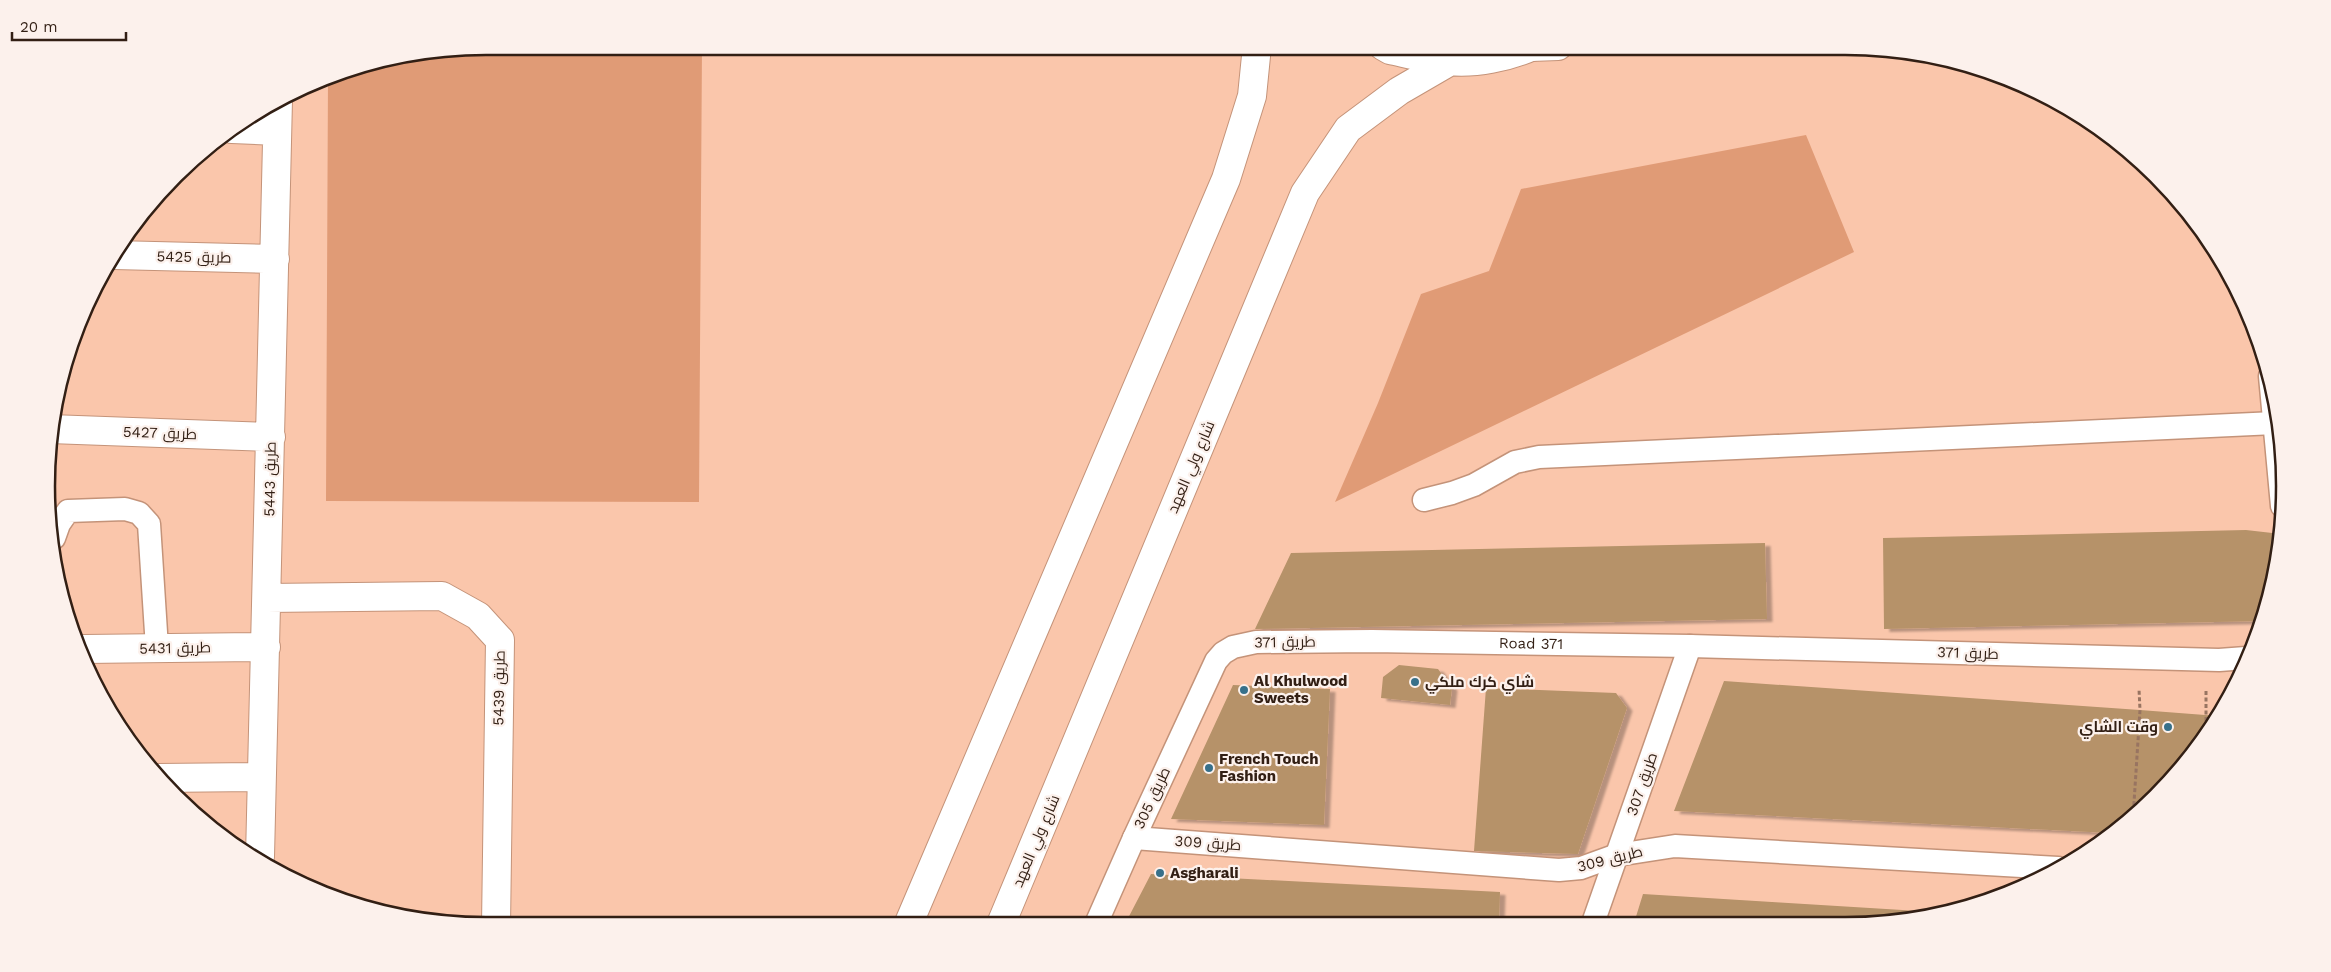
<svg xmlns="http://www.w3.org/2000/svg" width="2331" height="972" viewBox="0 0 2331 972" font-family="'Work Sans',Cairo,sans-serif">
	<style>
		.green { fill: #e09b76 }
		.building { fill: #b69269; filter: url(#shadow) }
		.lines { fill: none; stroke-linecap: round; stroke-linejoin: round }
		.lane-casing { stroke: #c49379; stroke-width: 25 }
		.street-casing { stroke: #c49379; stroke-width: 30 }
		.secondary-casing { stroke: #c49379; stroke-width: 30 }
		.primary-casing { stroke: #c49379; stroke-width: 30 }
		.path { stroke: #987461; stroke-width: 3; stroke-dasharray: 4 2.5; stroke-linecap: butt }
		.lane { stroke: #fff; stroke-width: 22 }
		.street { stroke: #fff; stroke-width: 28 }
		.secondary { stroke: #fff; stroke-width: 28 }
		.primary { stroke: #fff; stroke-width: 28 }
		.poi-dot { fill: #37708a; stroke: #fcf1ec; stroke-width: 2 }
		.labels { text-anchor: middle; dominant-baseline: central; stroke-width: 4.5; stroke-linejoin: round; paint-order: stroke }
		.street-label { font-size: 15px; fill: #321f14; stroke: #fcf1ec }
		.poi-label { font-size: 15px; font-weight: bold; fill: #321f14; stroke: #fcf1ec; text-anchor: start }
		.rim { fill: none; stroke: #321f14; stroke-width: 2.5 }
	</style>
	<defs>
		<filter id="shadow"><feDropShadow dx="5.5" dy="3" stdDeviation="1" flood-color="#0004"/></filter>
	</defs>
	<rect width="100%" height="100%" fill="#fac6ab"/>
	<path class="green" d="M486,46H702L699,502L326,501L328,77L344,70Z
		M1806,135L1854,252L1335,502L1378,403L1421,294L1489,271L1521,189Z"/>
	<path class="building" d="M2246,530L2281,534L2263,621L1884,629L1883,538Z
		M1765,543L1767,619L1255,629L1291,553Z
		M1399,665L1438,669L1452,688L1450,705L1381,698L1383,677Z
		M1724,681L2140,710L2218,716L2210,731L2135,817L2110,833L1674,811Z
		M1233,685L1330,689L1324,825L1171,819Z
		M1486,688L1616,693L1627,708L1578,854L1474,851Z
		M1151,874L1500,892L1499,923L1125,924Z
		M1643,894L1935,912L1903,922L1634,923Z"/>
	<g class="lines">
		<g class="lane-casing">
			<g id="lane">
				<path d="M2270,376L2282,506"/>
				<path d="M1424,500L1452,493L1474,485L1515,462L1539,457L2275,423"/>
				<path d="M54,538L59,524L68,511L125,509L139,513L149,524L157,648"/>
				<path d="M1134,838L1559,870L1581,868L1617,855L1675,846L2058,868"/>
				<path d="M1593,923L1690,646"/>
				<path id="s1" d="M1096,924L1134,838L1216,661L1223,653L1233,647L1256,642L1372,641L1690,646L2219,660L2246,658"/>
			</g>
		</g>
		<g class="street-casing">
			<path id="street" d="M232,129L277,131
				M114,255L275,259
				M50,429L271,437
				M267,598L442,596L478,616L500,640L496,926
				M84,649L266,647
				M158,778L261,777
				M260,857L278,100"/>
		</g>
		<g class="secondary-casing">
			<path id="secondary" d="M1531,47L1558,46"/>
		</g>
		<g class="primary-casing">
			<path id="primary" d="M1383,46L1390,50C1409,54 1429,59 1448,61C1475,64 1509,57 1533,46
				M1001,924L1305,193L1348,129L1399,91L1449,62
				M908,925L1226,179L1252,96L1257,46"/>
		</g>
		<path class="path" d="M2206,691V736
			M2133,818L2140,710L2139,689"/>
		<use href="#lane" class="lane"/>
		<use href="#street" class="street"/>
		<use href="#secondary" class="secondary"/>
		<use href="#primary" class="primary"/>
	</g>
	<g class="poi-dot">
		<circle cx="1415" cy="682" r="5"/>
		<circle cx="1244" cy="690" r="5"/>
		<circle cx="2168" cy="727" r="5"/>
		<circle cx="1209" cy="768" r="5"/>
		<circle cx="1160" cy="873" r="5"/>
	</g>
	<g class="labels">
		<g class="street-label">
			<text transform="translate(194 257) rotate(1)">طريق 5425</text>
			<text transform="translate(160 433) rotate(2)">طريق 5427</text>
			<text transform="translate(1191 467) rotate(-67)">شارع ولي العهد</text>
			<text transform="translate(270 479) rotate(-89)">طريق 5443</text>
			<text transform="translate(1285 642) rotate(-1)">طريق 371</text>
			<text stroke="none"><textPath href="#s1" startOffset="610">Road 371</textPath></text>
			<text transform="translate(175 648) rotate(-1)">طريق 5431</text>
			<text transform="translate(1968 653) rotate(2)">طريق 371</text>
			<text transform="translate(499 688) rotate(-89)">طريق 5439</text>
			<text transform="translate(1642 784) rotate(-71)">طريق 307</text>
			<text transform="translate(1152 798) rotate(-65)">طريق 305</text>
			<text transform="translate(1036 841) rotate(-67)">شارع ولي العهد</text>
			<text transform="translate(1208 843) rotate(4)">طريق 309</text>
			<text transform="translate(1610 859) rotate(-14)">طريق 309</text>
		</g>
		<g class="poi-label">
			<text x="1254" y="681">Al Khulwood<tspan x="1254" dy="17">Sweets</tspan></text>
			<text x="1425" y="682">شاي كرك ملكي</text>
			<text x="2158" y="727" text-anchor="end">وقت الشاي</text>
			<text x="1219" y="759">French Touch<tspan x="1219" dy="17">Fashion</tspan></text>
			<text x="1170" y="873">Asgharali</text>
		</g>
	</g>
	<path d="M0 0H2331V972H0ZM486 55H1845A431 431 0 0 1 2276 486V486A431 431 0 0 1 1845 917H486A431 431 0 0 1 55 486V486A431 431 0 0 1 486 55Z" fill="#fcf1ec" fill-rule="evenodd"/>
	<path class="rim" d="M486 55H1845A431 431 0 0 1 2276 486V486A431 431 0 0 1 1845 917H486A431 431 0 0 1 55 486V486A431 431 0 0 1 486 55Z"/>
	<path d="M12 32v8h114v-8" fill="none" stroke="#321f14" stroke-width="2.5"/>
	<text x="20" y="32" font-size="15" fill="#321f14" stroke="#fcf1ec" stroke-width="4" paint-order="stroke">20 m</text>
</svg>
